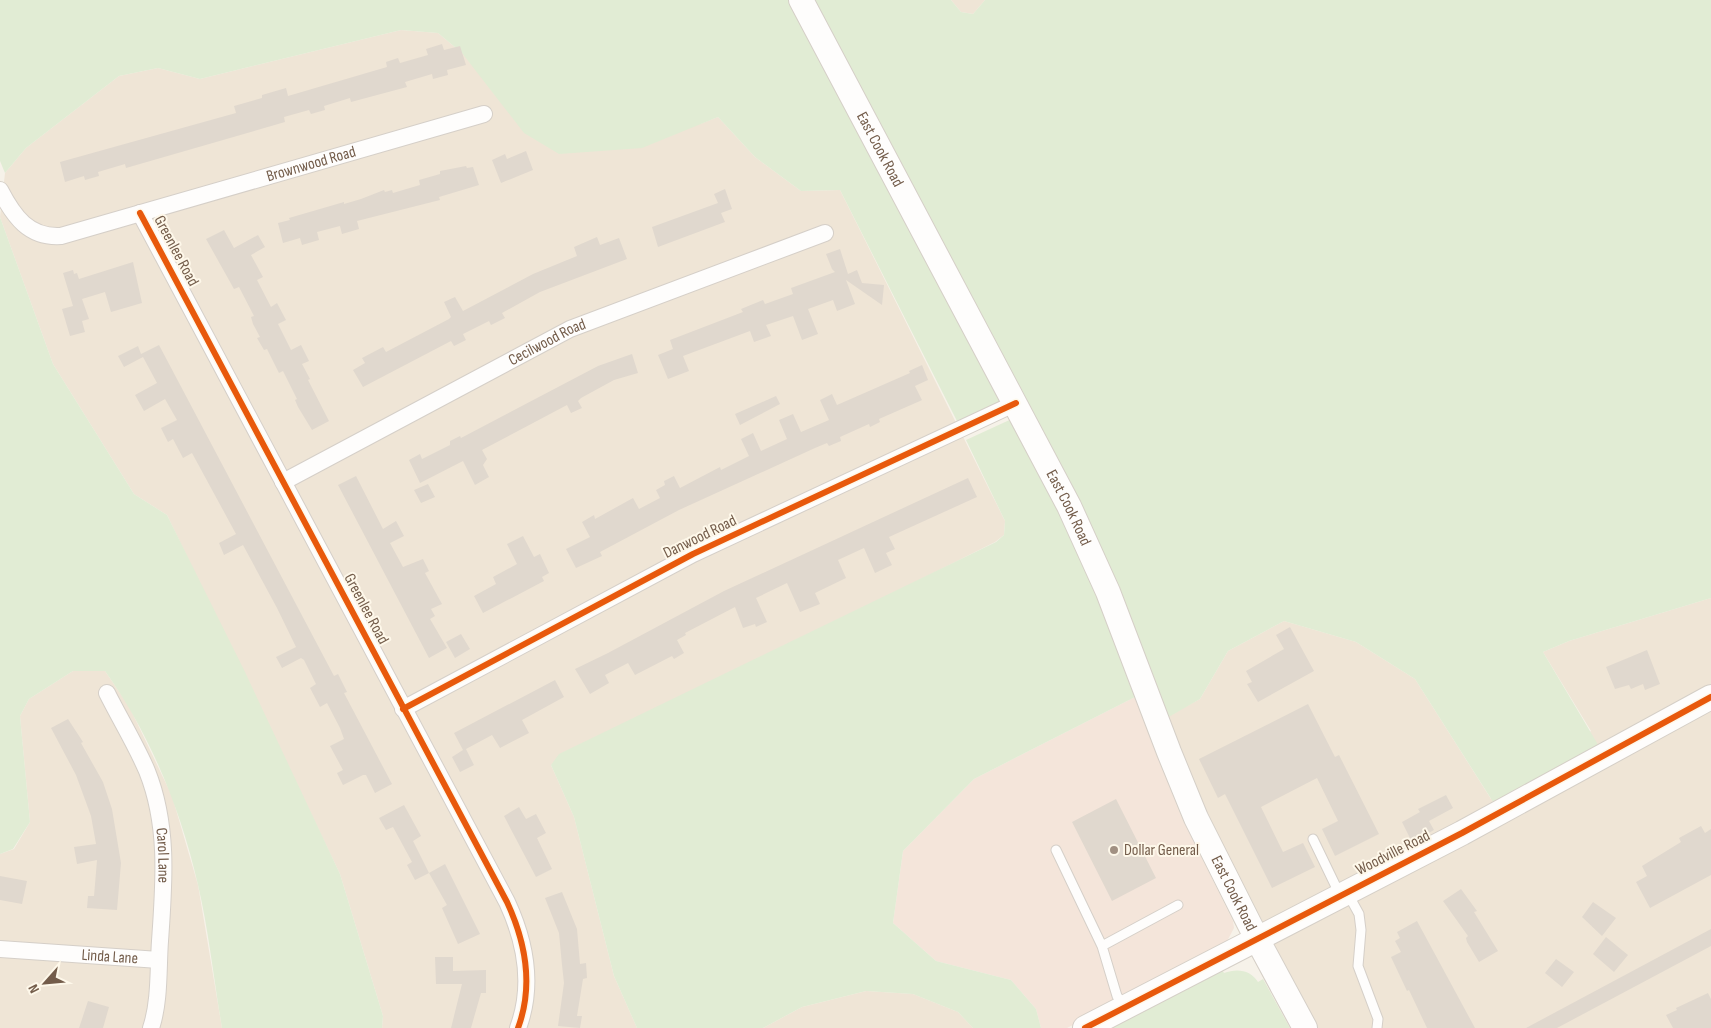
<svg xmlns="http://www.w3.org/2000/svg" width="1711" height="1028" viewBox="0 0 1711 1028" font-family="'Sofia Sans Condensed',sans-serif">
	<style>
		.residential { fill: #efe5d6 }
		.commercial { fill: #f4e5da }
		.green { fill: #e1ecd4 }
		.building { fill: #e0d8ce }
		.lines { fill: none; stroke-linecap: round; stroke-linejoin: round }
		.lane-casing { stroke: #d5cfc8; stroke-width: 11 }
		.street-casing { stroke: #d5cfc8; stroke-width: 18 }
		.secondary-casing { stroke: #d5cfc7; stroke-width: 26 }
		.lane { stroke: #fefdfc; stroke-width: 9 }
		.street { stroke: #fefdfc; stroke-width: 16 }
		.secondary { stroke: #fefdfc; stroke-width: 24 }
		.cycleway-casing { stroke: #fef8ea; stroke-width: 9 }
		.cycleway { stroke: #e8590c; stroke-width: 6 }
		.poi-dot { fill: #a19082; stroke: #fef8ea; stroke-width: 2 }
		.labels { text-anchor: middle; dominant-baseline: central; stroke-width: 4; stroke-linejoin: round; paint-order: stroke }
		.street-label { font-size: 16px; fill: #735c4a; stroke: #fef8ea }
		.poi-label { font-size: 16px; fill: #735c4a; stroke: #fef8ea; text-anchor: start }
	</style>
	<rect width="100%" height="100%" fill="#f6f2e9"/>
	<path class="residential" d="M951,0H985L973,14L961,12Z
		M401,30L438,33L462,53L700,124L718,117L755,157L801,191L840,190L1005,521L1004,535L995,542L551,765L574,817L614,976L637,1028H382L383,1016L340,874L167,515L134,494L53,364L0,217L5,173L26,148L119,76L158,68L200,79Z
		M1711,598V1028H1290L1233,921L1178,809L1148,727L1200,699L1228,651L1284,621L1356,642L1415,679L1491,799L1591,731L1543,652L1569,641Z
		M73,671H105L129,706L172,796L198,885L222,1028H0V854L14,849L30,822L20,716L29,699Z
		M866,991L913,994L958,1012L973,1028H763L802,1007Z"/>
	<path class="commercial" d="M1137,696L1178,809L1233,921L1234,928L1225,945L1214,951L1067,1028H1041L1036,1009L1011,980L936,961L893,923L903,851L974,779Z"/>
	<path class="green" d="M0,0H790L1005,399L958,423L840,190L801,191L755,157L718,117L642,148L559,154L524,133L462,53L438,33L401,30L200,79L158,68L119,76L26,148L5,173L0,161Z
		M812,0H951L961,12L973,14L985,0H1711V598L1569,641L1543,652L1600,748L1495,805L1415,679L1356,642L1284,621L1228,651L1200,699L1167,718L1065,473Z
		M0,217L53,364L134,494L167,515L245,672L340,874L383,1016L382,1028H222C214,981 209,932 198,885C181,810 150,734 105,671H73L29,699L20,716L30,822L13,849L0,854Z
		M1016,417L1079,548L1137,696L974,779L903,851L893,923L936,961L1011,980L1036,1009L1041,1028H973L958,1012L913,994L866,991L802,1007L763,1028H637L614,976L574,817L551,765L559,754L996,542L1004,535L1005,521L966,440Z
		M1221,968L1224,973C1237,968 1251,970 1258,982L1263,979L1290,1028H1105Z"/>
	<path class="building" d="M442,44L444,50L460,46L466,65L447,70L448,75L433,79L432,74L405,82L407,87L351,102L350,98L324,106L325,110L311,114L309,110L284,117L285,122L126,168L125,164L98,172L99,176L85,180L84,176L65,182L60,162L236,113L234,106L262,98V95L286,88L288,96L387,67L386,62L398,58L400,63L428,55L426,49Z
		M526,151L533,170L501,183L492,160L505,154L507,159Z
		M466,166L467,168L473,167L479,185L439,197L440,200L357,221L359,229L342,234L340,226L317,232L319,240L302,245L300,238L283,243L278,223L290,220L289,218L344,202V204L361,199L384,190L385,192L392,190L393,193L420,185L419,180L440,174V171Z
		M725,189L732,209L721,213L725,222L658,247L652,227L718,203L714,194Z
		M224,230L234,248L258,235L265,247L251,255L263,277L257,280L271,307L277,303L286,320L278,324L291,350L301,345L309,361L302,364L310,379L308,380L329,421L312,430L298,407L295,400L297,399L283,371L279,373L267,349L264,350L257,338L260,337L253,324L251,317L254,316L239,287L234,289L206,239Z
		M597,237L600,245L619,238L627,259L540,292L502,313L505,318L491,325L489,321L463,334L466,340L454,346L451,341L363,387L353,370L365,363L362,358L383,347L386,352L449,319L451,317L444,302L455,297L463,311L533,274L577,256L574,247Z
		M840,249L848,274L857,270L862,283L884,285L882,305L846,280L855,304L837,311L833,300L808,309L818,334L802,340L793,316L766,325L771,336L754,342L750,331L683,356L689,371L668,379L658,355L673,349L670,340L743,312L741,309L763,300L765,304L793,294L791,288L835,272L832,269L826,254Z
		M133,262L142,303L111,312L105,292L82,299L89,319L82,321L85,332L70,336L62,309L73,306L63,273L73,270L74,274L77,273L79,279Z
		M159,345L334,676L338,674L347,692L344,693L392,784L375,793L366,775H363L343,785L337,773L343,770L330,746L344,739L340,728L327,703L320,707L310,688L316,684L304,660L301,658L282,668L276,657L296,647L277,608L243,545L224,555L219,543L236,534L192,453L183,458L173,439L168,442L161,428L177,420L165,399L144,411L135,395L157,383L143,357L124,367L118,356L138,346L141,354Z
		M632,354L638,373L614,380L581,398L578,401L582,408L571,413L567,405L482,450L487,459L483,465L489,477L475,485L463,461L420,483L409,460L420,454L422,459L450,445V441L460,436L461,438L598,366Z
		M922,365L928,380L915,386L922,400L920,401L879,419L880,422L870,427L869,424L840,437L841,441L829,446L827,443L815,448L679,510L600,552L602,556L576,568L566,549L590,537L582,522L594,515L595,519L633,498L639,509L660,498L656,490L665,485L664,481L674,476L680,488L720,467L721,470L749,456L741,439L753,433L761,451L787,439L779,420L793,414L801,432L829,420L820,400L832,394L837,405L910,373L909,371Z
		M776,396L780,404L740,425L735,414Z
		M356,476L383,529L396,521L404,536L390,543L403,567L423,559L429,571L425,573L442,604L431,609L435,616L430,619L447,648L429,658L338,485Z
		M968,478L977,497L889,537L895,549L886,553L892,565L875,573L864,548L838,560L846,578L815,593L820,604L800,612L787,583L756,598L767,622L756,627L755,624L743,628L735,607L685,633L686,635L677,640L684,653L674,659L672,656L635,675L628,663L605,675L609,683L590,694L575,669L608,653L724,591Z
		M428,484L435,497L421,503L414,490Z
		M523,536L534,557L540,554L549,573L542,577L544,581L483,613L474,596L496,584L493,577L517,564L507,544Z
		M1290,627L1314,671L1258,702L1247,684L1252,682L1246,671L1284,649L1276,635Z
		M461,634L470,649L455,658L446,642Z
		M1647,650L1660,684L1645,690L1643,684L1631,689L1629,685L1615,689L1606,667Z
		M555,680L564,697L522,720L529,733L500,748L492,735L466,749L474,765L460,772L452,757L463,750L454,733Z
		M1308,704L1335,757L1339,755L1379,834L1335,856L1322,829L1338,821L1317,778L1261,807L1283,852L1303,843L1315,867L1272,888L1225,794L1218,798L1199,759Z
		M68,719L83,742L81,743L103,782L112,809L121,863L117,910L87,908L88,896H94L97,860L77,864L74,847L96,844L91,816L76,775L51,728Z
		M1446,795L1453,808L1429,821L1434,830L1412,842L1402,822L1420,812L1418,809Z
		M1116,799L1156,878L1112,901L1072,822Z
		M404,805L421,836L413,841L429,873L415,880L407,865L412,862L393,827L386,830L379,818Z
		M519,807L526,819L536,814L546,833L537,838L552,869L536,877L504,816Z
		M1701,826L1705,833L1711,829V875L1650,908L1636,882L1647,876L1642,866L1681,842L1679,838Z
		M445,864L480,934L458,944L442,908L447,905L429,873Z
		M0,876L27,881L22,904L0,900Z
		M1461,889L1477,911L1474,912L1498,951L1479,962L1467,942L1466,938L1468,936L1443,901Z
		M562,892L577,929L580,964L586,963L587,978L583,979L577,1016H582L580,1028L558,1026L564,983L562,965L559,933L545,898Z
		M1593,902L1616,918L1602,936L1582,917Z
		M1417,921L1475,1028H1427L1409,990L1407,991L1391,957L1401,952L1395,941L1400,938L1397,932Z
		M1711,929V946L1557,1028H1526Z
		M1606,937L1628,955L1614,972L1593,954Z
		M435,957H453V971L486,970V993H481L471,1028H451L462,984H436Z
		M1556,959L1574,972L1562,987L1545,973Z
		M1708,993L1711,999V1028H1673L1666,1015L1677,1010L1676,1008Z
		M88,1001L109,1007L103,1028H79Z"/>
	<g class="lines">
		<g class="lane-casing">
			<path id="lane" d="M1313,839L1340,895
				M1056,850L1102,946L1117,996L1125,1007
				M1348,894L1359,914L1361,930L1358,966L1378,1019L1377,1028
				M1102,946L1178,905"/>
		</g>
		<g class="street-casing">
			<g id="street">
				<path id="s1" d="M0,190C14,217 29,238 61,236L484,114"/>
				<path d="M140,213L507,902C526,943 534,985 518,1028"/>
				<path id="s2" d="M283,482L570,329L825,233"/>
				<path id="s3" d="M107,693C120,719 136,745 147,771C169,826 164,883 160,941C158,969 160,1001 151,1028"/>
				<path d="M403,709L693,554L1016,403"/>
				<path id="s4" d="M0,949L159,960"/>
			</g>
		</g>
		<g class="secondary-casing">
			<g id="secondary">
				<path id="s5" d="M801,0L1069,506L1108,592L1169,752L1196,818L1257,939L1305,1028"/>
				<path d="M1085,1028L1462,833L1711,697"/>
			</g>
		</g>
		<use href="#lane" class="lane"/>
		<use href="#street" class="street"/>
		<use href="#secondary" class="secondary"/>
		<g class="cycleway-casing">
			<path id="cycleway" d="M140,213L507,902C526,943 534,985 518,1028
				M403,709L693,554L1016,403
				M1085,1028L1462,833L1711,697"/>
		</g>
		<use href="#cycleway" class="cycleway"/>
	</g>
	<circle class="poi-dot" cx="1114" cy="850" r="5"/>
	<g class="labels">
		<g class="street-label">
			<text stroke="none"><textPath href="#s5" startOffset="169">East Cook Road</textPath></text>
			<text stroke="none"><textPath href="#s1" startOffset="342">Brownwood Road</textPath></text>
			<text transform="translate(176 251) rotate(62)">Greenlee Road</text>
			<text stroke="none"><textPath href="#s2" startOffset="299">Cecilwood Road</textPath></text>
			<text stroke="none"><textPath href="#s5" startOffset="574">East Cook Road</textPath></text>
			<text transform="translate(700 537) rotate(-26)">Danwood Road</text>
			<text transform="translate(366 609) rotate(62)">Greenlee Road</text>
			<text transform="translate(1393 853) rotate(-27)">Woodville Road</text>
			<text stroke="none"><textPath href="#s3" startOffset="174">Carol Lane</textPath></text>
			<text stroke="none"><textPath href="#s5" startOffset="994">East Cook Road</textPath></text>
			<text stroke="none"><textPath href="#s4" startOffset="110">Linda Lane</textPath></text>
		</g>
		<g class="poi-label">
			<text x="1124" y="850">Dollar General</text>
		</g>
	</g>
	<g transform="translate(45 983) rotate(243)" stroke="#fef8ea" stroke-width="4" paint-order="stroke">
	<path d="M0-4L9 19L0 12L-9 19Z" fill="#735c4a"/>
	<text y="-8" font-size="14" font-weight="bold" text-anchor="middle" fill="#735c4a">N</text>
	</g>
</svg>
